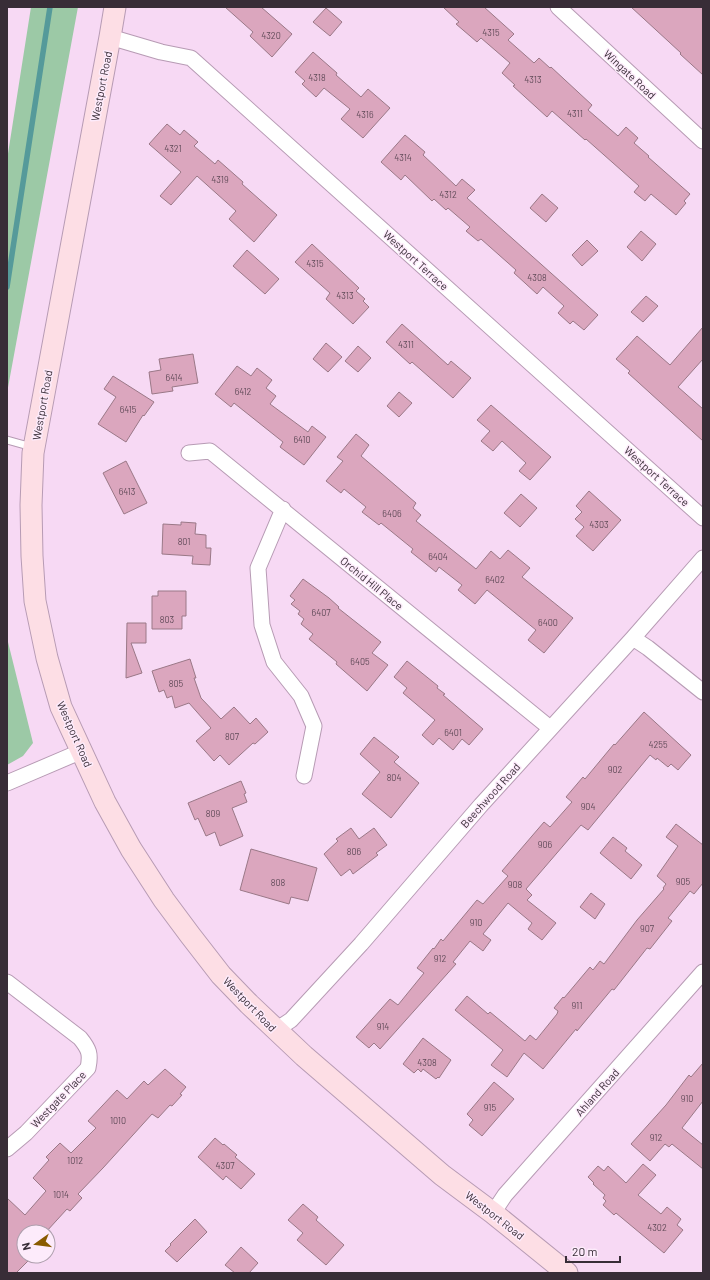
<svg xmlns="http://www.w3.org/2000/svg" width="710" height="1280" viewBox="0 0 710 1280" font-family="Barlow,sans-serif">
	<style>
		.green { fill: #9cc9a6 }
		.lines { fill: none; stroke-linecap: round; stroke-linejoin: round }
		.stream { stroke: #559a9a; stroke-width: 5.5 }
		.building { fill: #dba6be; stroke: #9a7887 }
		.service-casing { stroke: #b79bb4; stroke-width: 9 }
		.minor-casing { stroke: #b79bb4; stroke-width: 17 }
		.secondary-casing { stroke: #b79bb4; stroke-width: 23 }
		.service { stroke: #fff; stroke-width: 7 }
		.minor { stroke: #fff; stroke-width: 15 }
		.secondary { stroke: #fddee5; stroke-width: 21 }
		.labels { text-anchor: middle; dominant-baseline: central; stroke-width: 3; stroke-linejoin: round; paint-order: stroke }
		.number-label { font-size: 9px; fill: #614b59 }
		.street-label { font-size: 11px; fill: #382d37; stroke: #fdebfb }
	</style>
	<rect width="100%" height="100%" fill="#f7d9f4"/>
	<path class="green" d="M31,7H78L7,393V160Z
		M7,632L8,642L33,743L23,756L7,765Z"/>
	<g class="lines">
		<path class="stream" d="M7,287L50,7"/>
	</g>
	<path class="building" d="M225,7H261L292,34L272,57L250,36L253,32Z
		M443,7H484L514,34L508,40L534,63L539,58L550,68L551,67L592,105L588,110L618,136L626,127L638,138L634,143L649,156L648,157L690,194L684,201L686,203L676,215L651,194L645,201L634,192L639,186L586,139L585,140L552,111L547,117L513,86L515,85L502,73L510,63L481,38L477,42L456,24L459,22Z
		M631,7H703V75L680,54L681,53Z
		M326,8L342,22L330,36L313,22Z
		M313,52L337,73L336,75L361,97L368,89L390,108L363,138L341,119L350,109L324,88L316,97L302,84L305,81L295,72Z
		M167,124L180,135L184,130L198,142L194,146L215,164L218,160L243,182L242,184L277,215L254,242L229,219L236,211L197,176L171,205L160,196L181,172L149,144Z
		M405,135L425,152L423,155L456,186L462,179L475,190L467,198L598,315L584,330L573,321L570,324L558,313L564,306L543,287L537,294L514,273L516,270L481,239L478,241L466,231L470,227L448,208L446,210L434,199L432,201L405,175L401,180L381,162Z
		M542,194L558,208L546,222L530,208Z
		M641,231L656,244L642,261L627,247Z
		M587,240L598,251L582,266L572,255Z
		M312,244L359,288L356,291L365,299L363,301L369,307L353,324L326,299L330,293L295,262Z
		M247,250L279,279L265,294L233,266Z
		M646,296L658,306L643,322L631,312Z
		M402,324L448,365L451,361L471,378L453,398L412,362L410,364L386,342Z
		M703,327V359L678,387L703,409V441L628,373L630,371L616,359L637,336L670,365Z
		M326,343L342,357L328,372L313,359Z
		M358,346L371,358L358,372L345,361Z
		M193,354L198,383L172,387L173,391L152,394L149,372L161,370L159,359Z
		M237,366L251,376L257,368L272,380L266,388L276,396L270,404L308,432L312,426L326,437L304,465L280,447L283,442L234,403L231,407L215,394Z
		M113,376L154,402L144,416L143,415L126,442L98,424L116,397L104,389Z
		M399,392L412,403L399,417L387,406Z
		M491,405L551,457L530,480L519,471L526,463L502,441L493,451L481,441L490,431L477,420Z
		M356,434L369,445L361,456L416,503L413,508L421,515L416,521L476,569L491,551L500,559L508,550L530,568L522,577L573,618L544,653L528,640L536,630L487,590L475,604L458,590L462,585L439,567L436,572L411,552L413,549L381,523L379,525L362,512L366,507L344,489L341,493L326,481L343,461L337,457Z
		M126,461L147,503L124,514L103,473Z
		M589,491L621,520L593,551L576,536L584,527L575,519L582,512L576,506Z
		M521,494L537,508L520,527L504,513Z
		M181,522L196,523L195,534L206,535V548H211L210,565L192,564L193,556L162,554L163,524L181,525Z
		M303,579L329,598L339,607L338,608L381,642L372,653L388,665L367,691L336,664L337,662L309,639L313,634L301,624L304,619L298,614L300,611L291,604L295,600L290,596Z
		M158,591H186V616H182V629H152V596H158Z
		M127,623H146V643H131L142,673L126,678Z
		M190,659L196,678H194L201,698L221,719L234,707L250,724L256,718L268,732L255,744L253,743L229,765L220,755L214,761L196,741L211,728L189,703L175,708L172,696L167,698L164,690L159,692L152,671Z
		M407,661L438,686L437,688L445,694L443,695L483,729L469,745L462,739L453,750L439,738L433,745L422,735L435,720L403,693L407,688L394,677Z
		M644,712L691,755L678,770L671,764L668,767L657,758L656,760L650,755L588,830L581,825L526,889L532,895L527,900L556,923L542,940L528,929L532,923L508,903L483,934L491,940L483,951L470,941L453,962L456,964L380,1049L374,1043L369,1048L356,1037L390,999L398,1005L424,973L417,968L433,948L434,949L441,939L443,941L477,900L483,904L508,876L502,871L544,822L550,827L572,802L566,797L583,777L585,779L614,744L615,745Z
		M374,737L399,757L394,762L419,783L391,818L362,794L380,772L360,754Z
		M241,781L246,793L244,794L247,802L232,808L243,836L220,846L215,832L206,836L198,818L195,820L188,803Z
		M676,824L703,845V883L694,894L690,891L668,918L672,921L650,949L647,948L614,990L612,989L577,1031L576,1029L543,1069L524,1053L507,1077L491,1065L503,1050L455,1010L467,996L488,1014L490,1012L525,1041L530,1035L536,1040L557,1014L558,1011L554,1008L563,997L564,998L590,967L593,970L600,961L604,964L637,920L664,889L663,888L666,884L657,876L678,846L666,837Z
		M351,828L359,839L374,828L387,845L376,853L378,855L353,874L350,869L341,876L324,854L338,841L336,839Z
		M613,837L627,848L625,851L642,865L631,879L600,853Z
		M251,849L317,868L308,901L291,897L289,904L240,890Z
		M591,893L605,904L595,919L580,907Z
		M423,1038L451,1060L439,1078L438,1077L436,1079L423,1069L421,1072L418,1069L414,1073L403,1064Z
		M703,1063V1101L682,1128L703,1145V1169L672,1144L669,1147L665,1144L650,1161L631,1144L666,1105L689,1075L691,1077Z
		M165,1069L186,1087L180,1094L182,1095L172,1106L170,1105L158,1118L152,1114L103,1168L78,1194L82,1198L70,1211L67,1209L46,1232H24V1256H27L30,1259L16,1273H7V1198L25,1215L46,1191L33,1178L49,1160L46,1157L60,1143L71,1153L96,1128L88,1121L117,1090L127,1099L144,1081L148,1085Z
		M494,1082L514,1099L482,1136L469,1125L473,1120L467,1114Z
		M215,1138L223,1145L224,1144L237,1155L235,1157L255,1174L241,1189L226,1176L223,1180L198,1157Z
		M643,1164L656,1175L638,1195L661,1214L667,1207L681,1219L677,1225L683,1230L664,1253L616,1213L614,1215L603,1205L606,1201L603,1198L605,1195L593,1184L594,1183L588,1177L598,1166L604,1171L608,1166L626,1183Z
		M303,1204L318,1217L316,1220L344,1245L326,1265L297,1240L303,1233L288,1220Z
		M195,1219L207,1232L177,1262L165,1251L171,1245L170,1244Z
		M241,1247L258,1263L249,1273H235L225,1265Z"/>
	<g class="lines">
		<g class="service-casing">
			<path id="service" d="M7,440L32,447"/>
		</g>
		<g class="minor-casing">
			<path id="minor" d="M558,7L703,141
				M110,37L161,52L191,58L703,518
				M189,453L210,451L550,728
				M283,509L258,568L262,625L274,662L301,696L314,726L304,776
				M633,638L648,648L703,692
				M7,783L82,751
				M7,982L80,1038C89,1049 91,1054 88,1068L26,1133L7,1149
				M276,1030L291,1020L361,944L481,805L633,638L703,558
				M493,1213L505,1195L703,972"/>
		</g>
		<g class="secondary-casing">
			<path id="secondary" d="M115,7L110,37L33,453L31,505L32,556L35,601L47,658L61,707L105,802L131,849L164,900L190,935L221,975L249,1004L304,1056L442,1175L493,1213L567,1273"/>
		</g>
		<use href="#service" class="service"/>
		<use href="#minor" class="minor"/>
		<use href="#secondary" class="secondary"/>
	</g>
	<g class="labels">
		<g class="number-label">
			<text x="491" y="32">4315</text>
			<text x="271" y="35">4320</text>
			<text x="317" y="77">4318</text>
			<text x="533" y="79">4313</text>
			<text x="575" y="113">4311</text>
			<text x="365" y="114">4316</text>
			<text x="173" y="148">4321</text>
			<text x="403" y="157">4314</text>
			<text x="220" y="179">4319</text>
			<text x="448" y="194">4312</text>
			<text x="315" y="263">4315</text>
			<text x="537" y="277">4308</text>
			<text x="345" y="295">4313</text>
			<text x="406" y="344">4311</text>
			<text x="174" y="377">6414</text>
			<text x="243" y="391">6412</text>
			<text x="128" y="409">6415</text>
			<text x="302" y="439">6410</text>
			<text x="127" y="491">6413</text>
			<text x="392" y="513">6406</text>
			<text x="599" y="524">4303</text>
			<text x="184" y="541">801</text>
			<text x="438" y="556">6404</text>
			<text x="495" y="579">6402</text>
			<text x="321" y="612">6407</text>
			<text x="167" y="619">803</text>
			<text x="548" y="622">6400</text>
			<text x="360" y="661">6405</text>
			<text x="176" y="683">805</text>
			<text x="453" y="732">6401</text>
			<text x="232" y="736">807</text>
			<text x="658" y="744">4255</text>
			<text x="615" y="769">902</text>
			<text x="394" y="777">804</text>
			<text x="588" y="806">904</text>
			<text x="213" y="813">809</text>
			<text x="545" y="844">906</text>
			<text x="354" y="851">806</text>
			<text x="683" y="881">905</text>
			<text x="278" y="882">808</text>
			<text x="515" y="884">908</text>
			<text x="476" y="922">910</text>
			<text x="647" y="928">907</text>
			<text x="440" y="958">912</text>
			<text x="577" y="1005">911</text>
			<text x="383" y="1026">914</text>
			<text x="427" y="1062">4308</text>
			<text x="687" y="1098">910</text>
			<text x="490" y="1107">915</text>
			<text x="118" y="1120">1010</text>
			<text x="656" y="1137">912</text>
			<text x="75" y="1160">1012</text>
			<text x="225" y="1165">4307</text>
			<text x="61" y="1194">1014</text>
			<text x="657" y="1227">4302</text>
		</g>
		<g class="street-label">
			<text transform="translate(630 74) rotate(43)">Wingate Road</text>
			<text transform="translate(101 86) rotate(-79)">Westport Road</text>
			<text transform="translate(416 260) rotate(42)">Westport Terrace</text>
			<text transform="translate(42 405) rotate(-80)">Westport Road</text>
			<text transform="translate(657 476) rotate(42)">Westport Terrace</text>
			<text transform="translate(372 583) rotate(39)">Orchid Hill Place</text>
			<text transform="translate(75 734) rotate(66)">Westport Road</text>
			<text transform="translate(490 795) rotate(-48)">Beechwood Road</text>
			<text transform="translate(250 1004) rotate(46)">Westport Road</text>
			<text transform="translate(597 1092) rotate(-48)">Ahland Road</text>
			<text transform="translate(58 1099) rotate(-46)">Westgate Place</text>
			<text transform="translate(495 1215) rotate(38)">Westport Road</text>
		</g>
	</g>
	<rect width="710" height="1280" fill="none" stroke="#382d37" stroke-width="16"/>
	<g transform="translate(36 1244) rotate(256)"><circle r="19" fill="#fdebfb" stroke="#ae9fad"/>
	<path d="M0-3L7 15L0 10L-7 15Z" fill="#895a00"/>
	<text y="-6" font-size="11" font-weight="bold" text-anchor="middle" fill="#382d37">N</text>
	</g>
	<path d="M566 1256v6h54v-6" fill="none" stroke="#382d37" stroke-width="2"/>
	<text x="572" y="1256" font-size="12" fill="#382d37" stroke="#fdebfb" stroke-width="3" paint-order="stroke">20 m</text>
</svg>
